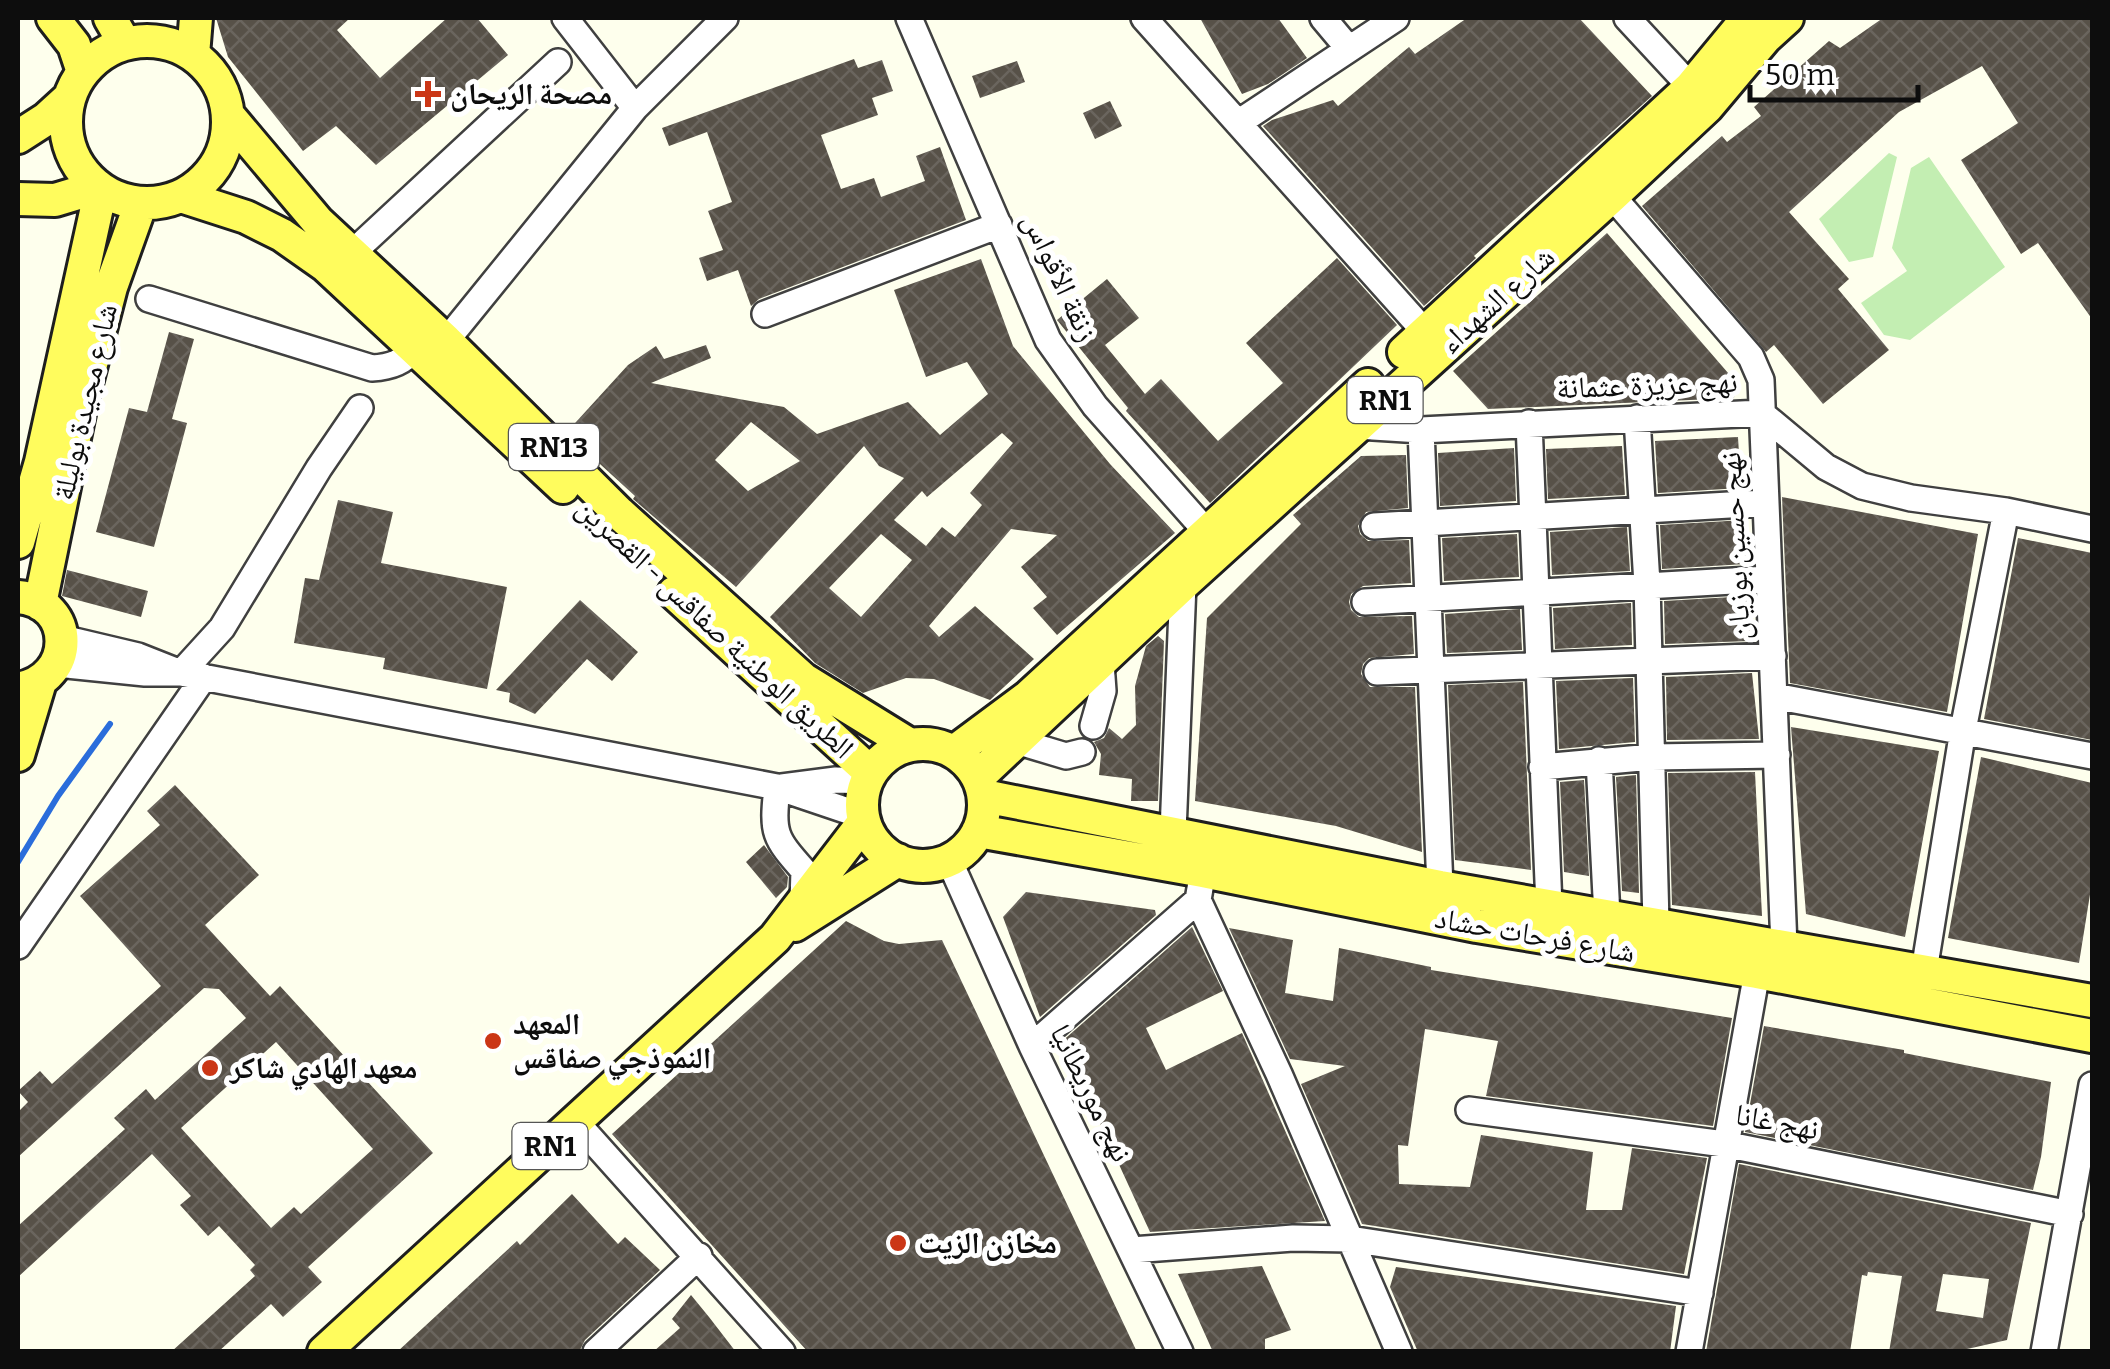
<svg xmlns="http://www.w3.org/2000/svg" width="2110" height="1369" viewBox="0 0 2110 1369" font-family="Bitter,'Noto Naskh Arabic',serif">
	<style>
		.grass { fill: #c3eeb2 }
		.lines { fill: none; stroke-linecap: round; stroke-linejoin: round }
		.stream { stroke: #2a6ddb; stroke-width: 6 }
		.building { fill: url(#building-cross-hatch); fill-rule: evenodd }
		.minor-casing { stroke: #404040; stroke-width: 30 }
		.major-casing { stroke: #1e1e1e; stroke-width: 38 }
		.minor { stroke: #fff; stroke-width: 25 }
		.major { stroke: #fffc5d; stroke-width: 32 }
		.poi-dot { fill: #cb3616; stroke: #fff; stroke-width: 4 }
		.labels { text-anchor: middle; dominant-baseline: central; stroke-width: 10; stroke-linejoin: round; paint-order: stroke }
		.shield { fill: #fff; stroke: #565656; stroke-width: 2.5 }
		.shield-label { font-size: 28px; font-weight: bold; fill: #0d0d0d }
		.poi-label { font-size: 30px; font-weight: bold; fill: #0d0d0d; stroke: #fff; text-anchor: start }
		.street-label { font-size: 30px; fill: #0d0d0d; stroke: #fff }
	</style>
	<defs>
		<pattern id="building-cross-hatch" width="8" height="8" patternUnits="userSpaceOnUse" patternTransform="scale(2.5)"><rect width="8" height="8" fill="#575148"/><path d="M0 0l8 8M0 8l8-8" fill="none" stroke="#6a655e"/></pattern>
	</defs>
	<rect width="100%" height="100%" fill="#feffed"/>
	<path class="grass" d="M1889,153L1897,157L1873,257L1849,262L1819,219Z
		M1929,157L2005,267L1910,340L1884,335L1861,303L1907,271L1892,248L1911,168Z"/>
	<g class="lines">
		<path class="stream" d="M18,862L58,796L110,724"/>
	</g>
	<path class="building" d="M216,18H350L337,30L380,78L447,18H477L508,55L376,165L336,126L303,151L228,57Z
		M1200,18H1278L1307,58L1268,84L1242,94Z
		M1467,18H1579L1652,96L1474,256L1476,258L1424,306L1263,126L1272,120L1333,100L1338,106L1409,47L1415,54Z
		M1883,18H2092V319L2038,243L2021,254L1961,160L2018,123L1982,66L1899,112L1789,212L1849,279L1838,289L1889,350L1823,404L1774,345L1766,352L1642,206L1722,136L1727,142L1761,116L1754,107L1829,41L1840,48Z
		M854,59L858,68L882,60L893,91L872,98L878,115L821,135L841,189L874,178L881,197L925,181L916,156L940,147L966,220L759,299L751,306L738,270L707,281L699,258L723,250L708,211L732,202L707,132L669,146L662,128Z
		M1017,61L1025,82L980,98L972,76Z
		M1110,101L1122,126L1095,139L1083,113Z
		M1607,233L1735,381L1734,398L1488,409L1453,371Z
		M1337,258L1397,325L1210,503L1126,411L1128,408L1057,320L1107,279L1139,318L1105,345L1145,394L1161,379L1218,441L1283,383L1246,343Z
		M981,259L1013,346L1110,464L1175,533L1057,635L1033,608L1047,597L1021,567L1057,535L1011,529L929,626L939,637L975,606L1034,659L990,700L934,679L906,678L863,693L815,663L770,617L904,478L879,466L864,446L736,587L633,499L635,496L566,433L628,365L656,346L664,359L706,345L711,358L651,383L784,407L817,434L908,402L940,435L988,394L967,362L926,377L894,290ZM751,422L800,461L748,491L715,460ZM1002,433L1013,443L970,493L982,505L955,537L942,527L926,546L894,520L922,491L927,497ZM881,534L912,560L861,617L829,588Z
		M169,332L194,339L172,419L187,423L154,547L96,532L129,408L147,412Z
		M1738,437L1741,488L1658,493L1655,441Z
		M1622,446L1625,495L1548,499L1546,449Z
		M1514,448L1516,501L1440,506L1438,453Z
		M1406,455L1408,508L1366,512L1358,526L1360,534L1368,541L1409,540L1411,583L1363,586L1351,594L1349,602L1351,610L1359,617L1412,616L1414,654L1369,658L1363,664L1361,674L1370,687H1415L1422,852L1336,826L1195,801L1207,618L1301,524L1293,515L1361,456Z
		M1782,497L1978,534L1947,712L1790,683Z
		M338,500L393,512L381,563L507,587L487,689L383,669L385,658L294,643L305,578L319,580Z
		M1744,520L1746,564L1662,569L1660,525Z
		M1627,527L1630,571L1552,575L1550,532Z
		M1517,534L1519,577L1444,581L1442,538Z
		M2018,538L2092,553V740L1984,719Z
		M67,570L148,591L141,617L62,596Z
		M1749,596L1750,641L1665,644L1664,601Z
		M580,600L638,652L612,681L587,659L535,714L509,702L510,693L496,690Z
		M1631,603L1632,645L1555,649L1553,608Z
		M1520,609L1522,650L1447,653L1445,614Z
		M1158,636L1164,641L1158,801H1131L1132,779L1099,775L1101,754L1094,742L1104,738L1109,728L1122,739L1136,725L1135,686L1146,646Z
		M1752,673L1759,739L1667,740L1666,677Z
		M1633,678L1635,742L1559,749L1556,681Z
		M1523,682L1531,870L1455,860L1448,685Z
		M1791,727L1939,751L1905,937L1806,914Z
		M1981,757L2092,783V882L2079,963L1948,938Z
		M1755,772L1762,916L1672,905L1668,773Z
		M1636,775L1639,893L1622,891L1616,777Z
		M1584,780L1589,876L1564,872L1560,782Z
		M175,785L259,875L205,925L270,996L280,986L433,1153L308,1267L322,1282L283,1317L271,1304L218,1352H171L255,1276L250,1270L255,1265L219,1226L208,1236L180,1205L191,1196L152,1154L18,1277V1226L125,1129L114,1118L146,1089L155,1100L246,1018L219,989L204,988L18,1157V1112L28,1102L18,1091L40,1071L52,1084L161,986L80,896L160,825L147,811ZM276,1042L373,1149L301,1214L294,1207L271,1228L181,1128Z
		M764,845L788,877L787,887L776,898L746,862Z
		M1026,892L1155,910L1156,915L1040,1017L1003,917Z
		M846,921L884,941L899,944L942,940L1137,1352H808L612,1134Z
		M1192,927L1223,991L1146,1028L1166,1070L1242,1033L1325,1221L1150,1232L1093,1108L1059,1044Z
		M1229,928L1293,940L1285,993L1333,1001L1339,948L1431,967V970L1732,1018L1713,1126L1486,1096L1498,1041L1425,1029L1408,1146L1398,1145L1399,1184L1470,1187L1481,1135L1593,1152L1586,1210H1622L1632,1148L1707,1158L1684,1274L1362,1224L1301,1084L1345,1066L1290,1059Z
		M1764,1026L1904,1050V1053L2051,1082L2041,1157L2033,1190L1745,1132Z
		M1739,1164L2031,1223L2007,1340L1954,1352H1889L1902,1276L1868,1272L1867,1276L1862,1275L1850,1352H1706ZM1943,1274L1989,1279L1983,1318L1936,1311Z
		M572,1194L618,1244L625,1237L660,1270L585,1340L580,1350L397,1352L517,1241L520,1245Z
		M1262,1266L1291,1330L1265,1339V1352H1213L1178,1274Z
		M1396,1267L1676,1306L1670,1352H1418L1390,1287Z
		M691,1295L709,1317L736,1352H653L680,1328L672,1319Z"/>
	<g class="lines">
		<g class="minor-casing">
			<path id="minor" d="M565,18L635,108
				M909,18L1048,340L1095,406L1206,531
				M1144,18L1426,333
				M1323,18L1349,49
				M1627,18L1691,87
				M1238,123L1396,18
				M1612,196L1751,357L1761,380L1784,946
				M350,255L558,62
				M149,299L372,368C392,367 403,362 417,347
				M765,314L999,225
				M446,341L635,108L725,18
				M1637,418L1647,584L1656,923
				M1529,423L1549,906
				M1357,426L1421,430L1761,413L1826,467L1862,486L1911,498L2006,511L2092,529
				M1421,430L1440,887
				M1374,526L1763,503
				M1365,602L1768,579
				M62,638L138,656L181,673L777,787L863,816
				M57,664L145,673H181L222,628L319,468L360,408
				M1377,672L1773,656
				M1774,696L2092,756
				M1093,726L1103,691L1101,663
				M1016,741L1066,756L1082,752
				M1599,760L1607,916
				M1542,767L1652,757L1777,755
				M777,787C772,834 774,837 804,871L803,901
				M782,787L836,780L867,781
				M1173,832L1183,584
				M949,860L1032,1046L1180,1352
				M1203,871L1198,900L1279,1074L1399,1352
				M18,946L204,677
				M1924,971L1963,730L2006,511
				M1032,1046L1198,900
				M1469,1110L1724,1144L2070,1214
				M576,1122L782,1352
				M1132,1250L1293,1238L1350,1239L1700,1293
				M596,1352L699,1256
				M1689,1352L1757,972
				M2044,1352L2092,1085"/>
		</g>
		<g class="major-casing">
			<path id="major" d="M53,18L74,45L83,72
				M110,18L125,44
				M66 122a81 81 0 1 1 162 0a81 81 0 1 1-162 0Z
				M193,55L196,18
				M228,115L318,222L446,341L619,513L803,679L910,745
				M18,137L46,119L69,98
				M181,196L246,217L282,235L326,266L563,487
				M18,199L55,200L98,187
				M1404,352L1691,87L1748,18
				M18,542L41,462L101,189
				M674,593L871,773
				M18,597C76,602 76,679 18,689
				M40,604L82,399L111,287L141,203
				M862 805a61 61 0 1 1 122 0a61 61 0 1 1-122 0Z
				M954,752L1028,697L1368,385
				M18,755L40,682
				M978,777L1183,584L1612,196L1707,107L1765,38L1787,18
				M984,796L1440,887L2092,1001
				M978,831L1203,871L1477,926L1757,972L2092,1036
				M795,925L898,860
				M324,1352L775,938L864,822"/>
		</g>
		<use href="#minor" class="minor"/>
		<use href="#major" class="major"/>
	</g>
	<g class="poi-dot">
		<path d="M423 79h10v10h10v10h-10v10h-10v-10h-10v-10h10z"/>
		<circle cx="493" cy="1041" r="10"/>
		<circle cx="210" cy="1068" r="10"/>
		<circle cx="898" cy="1243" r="10"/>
	</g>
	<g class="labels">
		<g class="shield">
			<rect x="1347.5" y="377" width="75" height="46" rx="8"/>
			<rect x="509" y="424" width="90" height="46" rx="8"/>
			<rect x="512.5" y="1123" width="75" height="46" rx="8"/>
		</g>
		<g class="shield-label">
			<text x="1385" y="400">RN1</text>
			<text x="554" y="447">RN13</text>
			<text x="550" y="1146">RN1</text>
		</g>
		<g class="poi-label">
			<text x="450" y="94">مصحة الريحان</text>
			<text x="513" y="1024">المعهد<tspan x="513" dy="34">النموذجي صفاقس</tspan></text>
			<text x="230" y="1068">معهد الهادي شاكر</text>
			<text x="918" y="1243">مخازن الزيت</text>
		</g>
		<g class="street-label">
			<text transform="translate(1060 277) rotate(65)">زنقة الأقواس</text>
			<text transform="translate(1497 300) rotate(-42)">شارع الشهداء</text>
			<text transform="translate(1647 385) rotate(-2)">نهج عزيزة عثمانة</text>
			<text transform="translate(85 402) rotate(-77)">شارع مجيدة بوليلة</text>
			<text transform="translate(1735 546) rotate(-93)">نهج حسين بوزيان</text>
			<text transform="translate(715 628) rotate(43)">الطريق الوطنية صفاقس - القصرين</text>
			<text transform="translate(1535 935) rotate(10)">شارع فرحات حشاد</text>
			<text transform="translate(1091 1093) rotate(64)">نهج موريطانيا</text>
			<text transform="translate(1777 1122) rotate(11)">نهج غانا</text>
		</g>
	</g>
	<rect width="2110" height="1369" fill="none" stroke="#0d0d0d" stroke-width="40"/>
	<path d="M1750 85v15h168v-15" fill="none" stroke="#0d0d0d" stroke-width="5"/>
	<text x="1765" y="85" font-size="30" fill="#0d0d0d" stroke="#ffffff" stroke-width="8" paint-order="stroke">50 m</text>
</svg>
